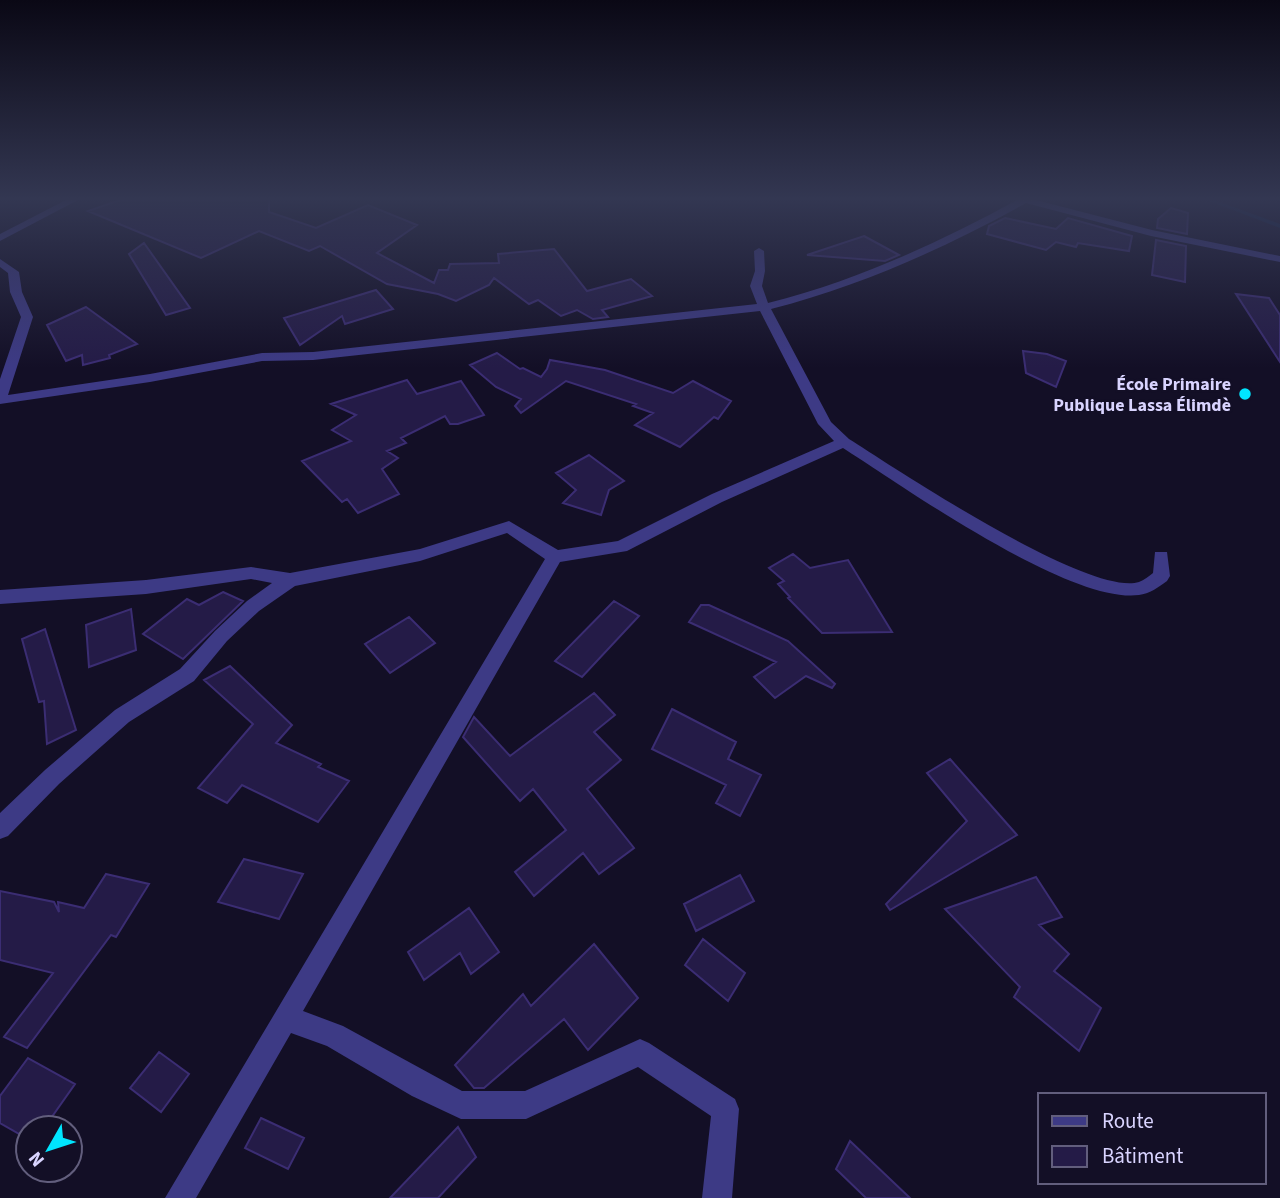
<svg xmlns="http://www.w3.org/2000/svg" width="1280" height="1198" viewBox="0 0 1280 1198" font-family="'Source Sans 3',sans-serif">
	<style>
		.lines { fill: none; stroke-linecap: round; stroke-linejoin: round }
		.stream { fill: #0c2248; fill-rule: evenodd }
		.building { fill: #241b47; stroke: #3b2d73; stroke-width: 2 }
		.minor { fill: #3d3a85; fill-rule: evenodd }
		.poi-dot { fill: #00e5ff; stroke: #130f26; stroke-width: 2.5 }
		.labels { text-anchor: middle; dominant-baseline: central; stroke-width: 5; stroke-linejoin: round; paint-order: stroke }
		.far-poi-label { font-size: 18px; font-weight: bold; fill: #d9d4ff; stroke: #130f26; text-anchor: end }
	</style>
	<rect width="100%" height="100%" fill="#130f26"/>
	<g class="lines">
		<path class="stream" d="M1207,200H1214L1280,224V228Z"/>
	</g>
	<path class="building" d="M120,200H269V212L316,228L368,205L417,225L377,253L434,283L439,270H448L450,264L499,263L498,254L554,249L587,291L631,279L652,296L602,310L608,317L593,319L577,310L561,316L538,300L529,304L494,278L489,285L456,301L438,294L387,284L320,246L309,251L259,231L201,258L88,211Z
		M1171,208L1188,213L1187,234L1157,228L1158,219Z
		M1005,218L1056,229L1068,218L1132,236L1129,251L1078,243L1076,247L1056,242L1046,250L987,234L989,226Z
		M864,236L899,255L885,261L807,255Z
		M1156,240L1186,246L1185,282L1152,275Z
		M144,243L190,308L166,315L129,254Z
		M376,290L393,309L345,324L342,316L300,345L284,318Z
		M1236,294L1269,298L1280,315V362Z
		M86,307L137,344L109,355L110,358L83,365L82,355L66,361L47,325Z
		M1023,351L1047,354L1066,361L1056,387L1026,373Z
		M497,353L520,369L523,368L541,377L547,369L550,360L605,370L673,393L693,381L731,401L718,419L714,417L680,447L635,425L653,413L633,406L636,404L566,381L521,413L515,406L521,399L496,387L470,365Z
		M407,380L417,394L461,381L484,415L458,424H450L445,416L401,438L406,443L387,451L398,458L382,469L399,494L358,513L347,499L342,502L302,461L351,441L332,430L356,415L331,404Z
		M589,455L624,481L609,490L601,515L563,503L576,490L556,473Z
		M793,554L810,568L848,560L892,632L822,633L788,598L790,597L778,584L784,581L769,568Z
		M223,592L243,601L183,659L143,634L187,599L199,605Z
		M614,601L639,616L582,677L555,661Z
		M701,605H709L788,641L835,684L832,688L806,676L775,698L754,677L776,662L689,622Z
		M131,609L136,650L89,667L86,625Z
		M409,617L435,643L390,673L365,644Z
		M45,629L76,730L47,744L44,701L39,702L22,639Z
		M230,666L292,725L276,743L321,764L318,767L349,781L318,822L242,785L227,803L198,788L253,724L204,680Z
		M594,693L615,715L594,732L621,760L587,789L634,848L599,874L583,853L534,896L515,872L566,830L533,789L520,801L463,737L474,717L510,756Z
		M672,709L736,742L728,759L761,775L740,816L716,803L726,785L652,749Z
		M950,759L1017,835L890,910L886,904L967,821L927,773Z
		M244,859L303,874L279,919L218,902Z
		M106,874L149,884L116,937L111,935L27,1048L4,1037L53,973L0,960V891L54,902L59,912L58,902L84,908Z
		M740,875L754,901L696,931L684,904Z
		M1036,877L1062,917L1039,925L1069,954L1054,971L1101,1008L1079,1051L1014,997L1020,987L945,909Z
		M469,908L499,952L471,974L460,953L424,980L408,952Z
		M703,939L745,973L728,1001L685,965Z
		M594,944L638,998L588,1050L564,1019L484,1088H474L455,1065L523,994L531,1006Z
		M159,1052L189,1074L161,1112L130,1088Z
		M28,1058L75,1084L44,1128H28V1139L0,1123V1096Z
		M261,1118L304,1138L288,1169L245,1148Z
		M458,1127L476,1157L438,1198H390Z
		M850,1141L910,1198H866L836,1169Z"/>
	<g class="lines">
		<path class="minor" d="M66,200H78L0,241V234Z
			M1017,200H1036L1152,230L1280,256V262L1151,236L1026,203C945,248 861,286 771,309L831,422L849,439C898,470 1088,597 1139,582C1144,580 1149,576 1153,573L1155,552H1167L1170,576L1167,581C1159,587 1149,594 1139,595C1069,604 904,487 843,448L722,502L627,551L560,562L303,1011L343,1026L462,1091H525L640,1039L649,1043L735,1099L739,1109L732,1198H702L711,1116L638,1067L526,1119H461L412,1096L327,1046L291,1033L196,1198H165L545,559L507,533L420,561L295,586L259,611L227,641L194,681L129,722L59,784L8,836L0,839V813L45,770L115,710L180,669L215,631L247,601L272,583L251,579L146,594L0,604V590L146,580L251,567L290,573L420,549L509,521L558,550L618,541L712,494L834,441L818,424L760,311L313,360L262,361L150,382L0,404V379L21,317L10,292L8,273L0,267V259L19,272L22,292L33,317L8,395L150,374L262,353L313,352L757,304L750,286L755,271L754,251L759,248L764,251L765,271L762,286L768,303C856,281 938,243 1017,200Z"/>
	</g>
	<linearGradient id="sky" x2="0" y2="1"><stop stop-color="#0a0815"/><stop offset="0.54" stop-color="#333752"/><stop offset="1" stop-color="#333752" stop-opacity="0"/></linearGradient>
	<rect width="1280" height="368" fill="url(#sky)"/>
	<circle class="poi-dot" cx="1245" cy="394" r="7"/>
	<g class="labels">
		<g class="far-poi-label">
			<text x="1231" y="384">École Primaire<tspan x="1231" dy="21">Publique Lassa Élimdè</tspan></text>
		</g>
	</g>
	<rect x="1038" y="1093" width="228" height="91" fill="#130f26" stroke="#625e7d" stroke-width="2"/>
	<rect x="1052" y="1116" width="35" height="10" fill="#3d3a85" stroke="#625e7d" stroke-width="2"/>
	<text x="1102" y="1128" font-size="21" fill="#d9d4ff">Route</text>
	<rect x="1052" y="1146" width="35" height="21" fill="#241b47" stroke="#625e7d" stroke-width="2"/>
	<text x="1102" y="1163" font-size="21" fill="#d9d4ff">Bâtiment</text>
	<g transform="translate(49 1149) rotate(231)"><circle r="33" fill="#130f26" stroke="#625e7d" stroke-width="2"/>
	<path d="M0-5L12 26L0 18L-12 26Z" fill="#00e5ff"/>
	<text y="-10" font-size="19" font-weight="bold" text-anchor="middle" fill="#d9d4ff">N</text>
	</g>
</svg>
